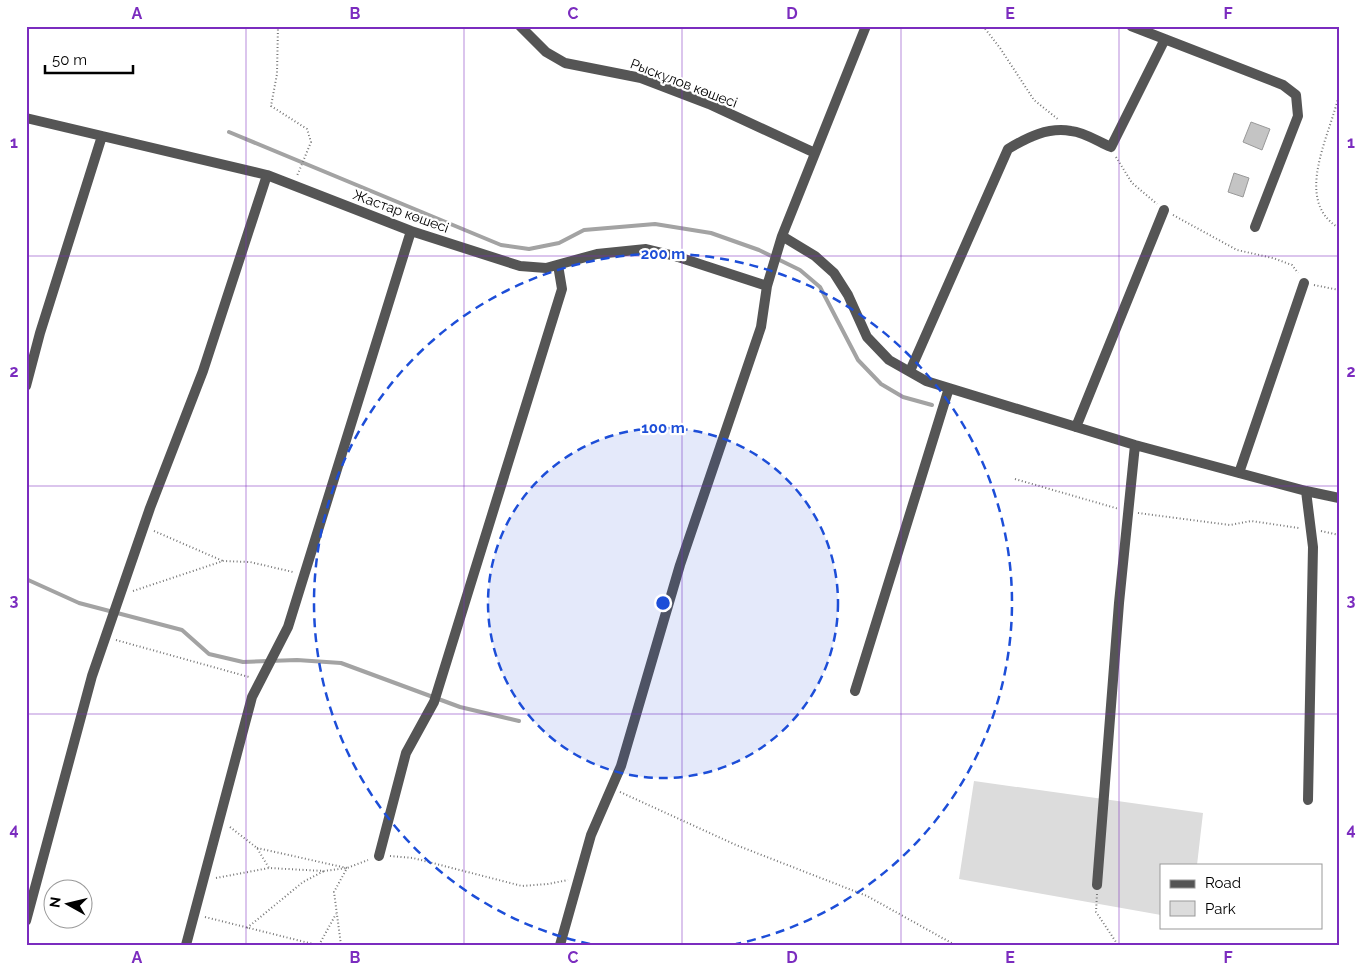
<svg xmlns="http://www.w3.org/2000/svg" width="1365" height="971" viewBox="0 0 1365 971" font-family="Raleway,sans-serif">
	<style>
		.green { fill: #dcdcdc }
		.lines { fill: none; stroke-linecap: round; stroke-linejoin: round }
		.stream { stroke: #a3a3a3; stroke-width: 4 }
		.building { fill: #c4c4c4; stroke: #999 }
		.path { stroke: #777; stroke-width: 2; stroke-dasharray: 1 2.5; stroke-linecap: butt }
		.street { stroke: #555; stroke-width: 10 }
		.grid { fill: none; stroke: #7b2cbf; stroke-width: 1; stroke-opacity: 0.55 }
		.ring { fill: none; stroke: #1d4ed8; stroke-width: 2.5; stroke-dasharray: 9 6 }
		.labels { text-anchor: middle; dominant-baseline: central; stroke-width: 4.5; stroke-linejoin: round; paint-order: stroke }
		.street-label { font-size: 14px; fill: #000; stroke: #fff }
		.centre { fill: #1d4ed8; stroke: #fff; stroke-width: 2.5 }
		.ring-label { font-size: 15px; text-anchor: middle; font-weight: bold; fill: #1d4ed8; stroke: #fff; stroke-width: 4.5; stroke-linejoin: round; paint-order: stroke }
		.neatline { fill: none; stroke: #7b2cbf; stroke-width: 2 }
		.grid-label { font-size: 16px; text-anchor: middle; font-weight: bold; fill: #7b2cbf }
	</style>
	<rect width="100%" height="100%" fill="#fff"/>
	<path class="green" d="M974,781L1203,813L1197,865H1161V915L959,879Z"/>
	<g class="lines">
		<path class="stream" d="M229,132L501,245L529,249L559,243L584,230L655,224L711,233L759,250L800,270L820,287L858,360L881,384L903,397L932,405
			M26,579L79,603L182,630L209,654L243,662L297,660L341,663L460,707L519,721"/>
	</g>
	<path class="building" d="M1251,122L1270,129L1262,150L1243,142Z
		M1234,173L1249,178L1243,197L1228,192Z"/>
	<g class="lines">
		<path class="path" d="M278,26L277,74L271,106L307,129L311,142L297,176
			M983,26L1000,48L1034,100L1059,120
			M1339,94C1331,134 1292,200 1339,228
			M1116,157L1132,183L1157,204
			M1173,215L1237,250L1273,258L1292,265L1298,273
			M1314,285L1339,290
			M1015,479L1119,509
			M1138,513L1230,525L1251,521L1299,528
			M154,531L223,561
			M1321,531L1339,535
			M133,591L223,561L250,562L293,572
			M116,640L249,677
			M620,792L736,845L867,896L955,945
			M230,827L257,848L269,868
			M257,848L347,868L334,892L341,945
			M390,856L413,858L522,886L548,884L568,880
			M216,878L269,868L324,871L347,868L368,860
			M1097,894L1096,912L1118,945
			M205,917L317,945
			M247,928L303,882L324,871
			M319,945L336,914"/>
		<path class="street" d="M520,26L546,52L565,63L641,78L709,104L815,153
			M1131,26L1283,85L1296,95L1298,116L1255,227
			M26,118L267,175L411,231L520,266L546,268L597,254L646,249L675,256L767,286
			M782,236L815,256L834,273L848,295L867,337L889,360L926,381L1135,445L1306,491L1339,498
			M910,371L1008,149C1028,137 1048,127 1071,131C1084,132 1099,142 1111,147L1165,39
			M26,386L40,333L102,136
			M1076,427L1164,210
			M1239,473L1304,283
			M1306,491L1313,547L1308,800
			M855,691L949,388
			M379,856L406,753L434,702L562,289L558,265
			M1097,885L1119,603L1135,445
			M26,921L92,676L150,508L203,371L267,175
			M186,945L252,697L288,627L411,231
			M560,945L591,835L621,766L680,565L761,327L767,286L782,236L866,26"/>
	</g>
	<path class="grid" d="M246,26V945M464,26V945M682,26V945M901,26V945M1119,26V945M26,256H1339M26,486H1339M26,714H1339"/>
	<circle cx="663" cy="603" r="175" fill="#1d4ed8" fill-opacity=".12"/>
	<g class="ring">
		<circle cx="663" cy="603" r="175"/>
		<path d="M590 944A349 349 0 1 1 736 944"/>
	</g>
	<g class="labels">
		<g class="street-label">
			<text transform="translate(684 83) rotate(21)">Рыскұлов көшесі</text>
			<text transform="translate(401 211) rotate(20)">Жастар көшесі</text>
		</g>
	</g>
	<circle cx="663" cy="603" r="8" class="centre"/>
	<g class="ring-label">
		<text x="663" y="259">200 m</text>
		<text x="663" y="433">100 m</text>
	</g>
	<rect width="1365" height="971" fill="none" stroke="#ffffff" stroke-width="55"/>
	<rect x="1160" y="864" width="162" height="65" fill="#ffffff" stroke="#999999"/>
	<rect x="1170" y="880" width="25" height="8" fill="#555555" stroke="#999999"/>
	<text x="1205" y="888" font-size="15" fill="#000000">Road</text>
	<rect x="1170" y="901" width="25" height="15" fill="#dcdcdc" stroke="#999999"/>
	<text x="1205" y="914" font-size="15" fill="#000000">Park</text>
	<g transform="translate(68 904) rotate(278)"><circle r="24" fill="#ffffff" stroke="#999999"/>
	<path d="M0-4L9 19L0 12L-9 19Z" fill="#000000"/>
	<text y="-8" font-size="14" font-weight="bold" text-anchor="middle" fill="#000000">N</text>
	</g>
	<path d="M45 65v8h88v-8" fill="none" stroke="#000000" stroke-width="2.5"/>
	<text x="52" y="65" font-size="15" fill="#000000" stroke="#ffffff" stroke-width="4" paint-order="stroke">50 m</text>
	<rect x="28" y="28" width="1310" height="916" class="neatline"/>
	<g class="grid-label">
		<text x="137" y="19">A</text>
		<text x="355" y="19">B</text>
		<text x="573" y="19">C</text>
		<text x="792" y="19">D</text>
		<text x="1010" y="19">E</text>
		<text x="1228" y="19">F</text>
		<text x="14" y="148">1</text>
		<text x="1351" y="148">1</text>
		<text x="14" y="377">2</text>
		<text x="1351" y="377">2</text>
		<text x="14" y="606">3</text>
		<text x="1351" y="606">3</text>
		<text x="14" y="835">4</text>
		<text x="1351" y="835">4</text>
		<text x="137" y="963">A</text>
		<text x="355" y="963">B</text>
		<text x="573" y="963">C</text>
		<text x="792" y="963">D</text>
		<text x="1010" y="963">E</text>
		<text x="1228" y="963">F</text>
	</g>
</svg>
